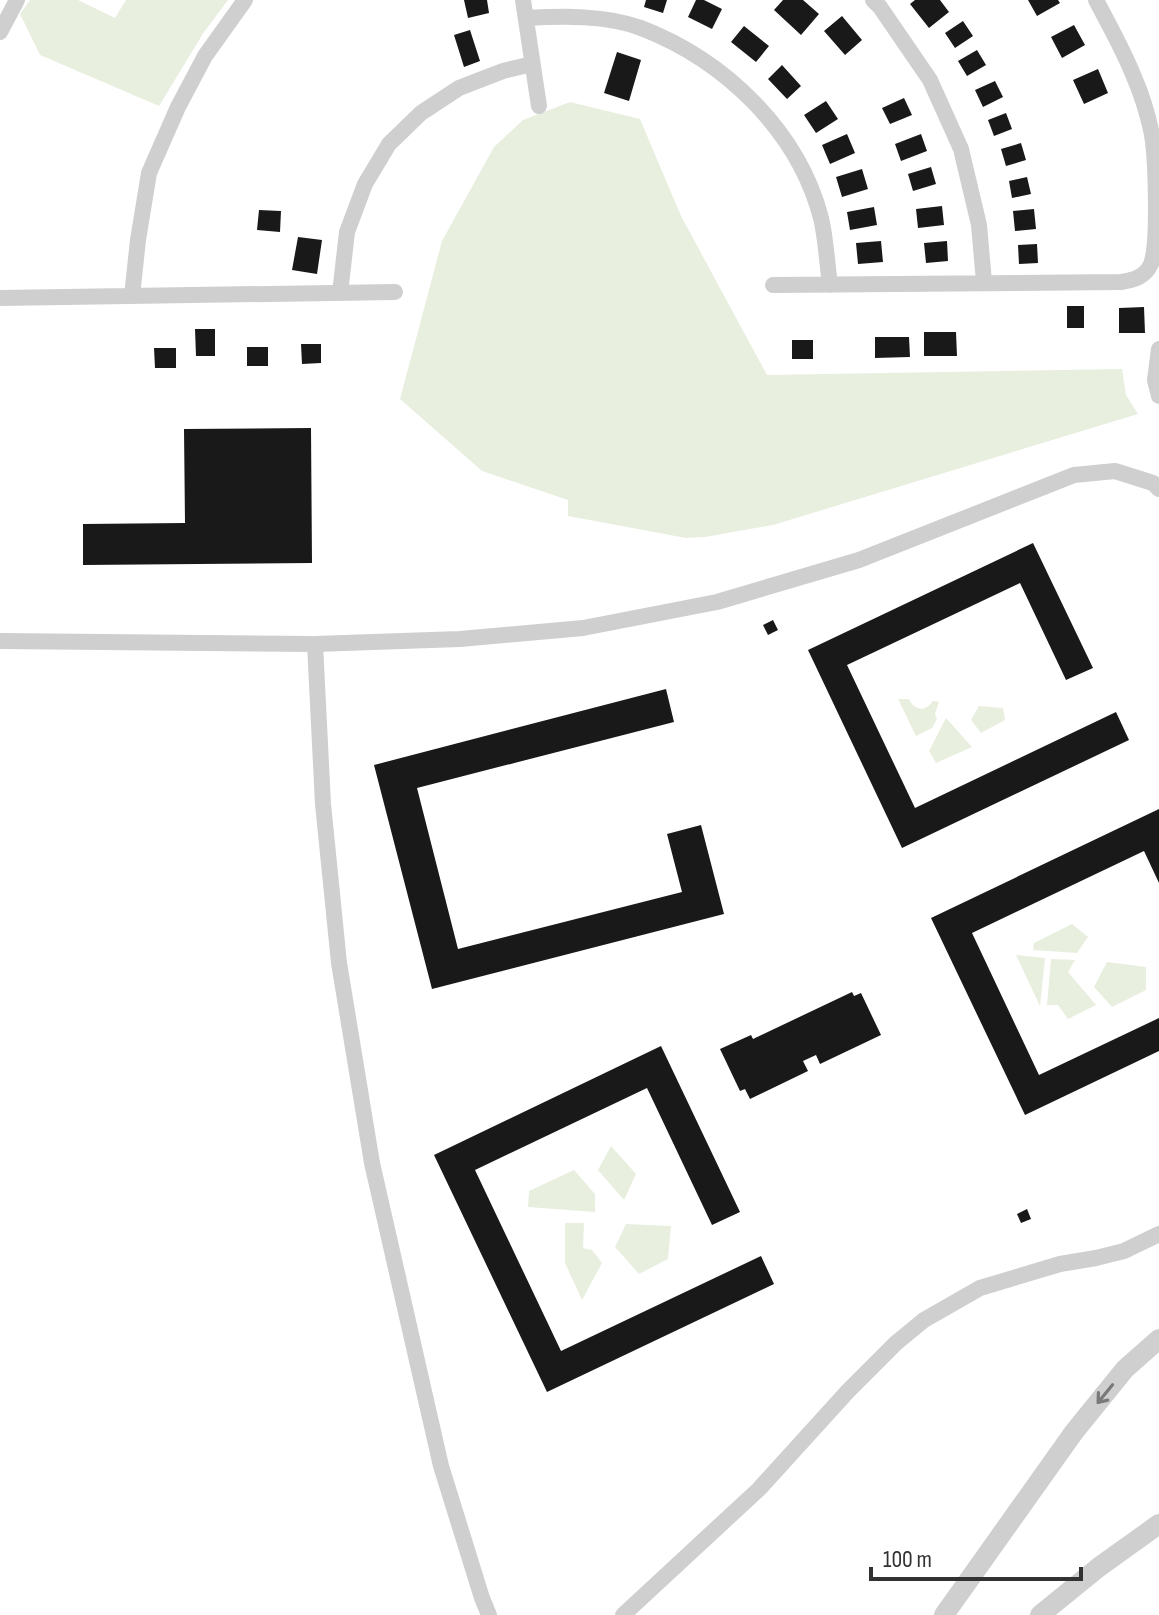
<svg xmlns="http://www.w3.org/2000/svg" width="1159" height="1615" viewBox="0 0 1159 1615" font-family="'Sofia Sans Condensed',sans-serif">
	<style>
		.green { fill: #e8efdf }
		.building { fill: #191919 }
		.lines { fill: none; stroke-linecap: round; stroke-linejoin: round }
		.minor { stroke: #cfcfcf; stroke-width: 16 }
		.tertiary { stroke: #cfcfcf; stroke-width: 20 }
		.oneway { stroke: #797979 }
	</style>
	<rect width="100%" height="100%" fill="#fff"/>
	<path class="green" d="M30,0H78L115,18L126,0H228L204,32L159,106L40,55L20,14Z
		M570,102L640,119L681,216L767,375L1122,369L1126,395L1138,414L773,525L705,537L686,538L568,516V500L482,471L400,399L442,241L494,147L523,120Z
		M898,699H909C914,711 926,712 933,701L939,702L935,714L937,719L932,728L916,736Z
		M979,706L1003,708L1005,720L981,733L971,720Z
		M946,718L972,747L936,763L929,751Z
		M1072,924L1088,937L1077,953L1033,950L1034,943Z
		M1016,955L1045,958L1040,1006Z
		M1051,959L1075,960L1068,972L1096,1005L1068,1019L1058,1005H1047Z
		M1107,962L1146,967V990L1112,1007L1094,987Z
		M611,1146L636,1174L624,1200L598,1170Z
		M574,1170L595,1194V1212L528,1207L529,1191Z
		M565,1223H584L583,1248L592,1250L602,1263L582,1300L565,1263Z
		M626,1224L671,1226L668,1259L639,1274L615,1247Z"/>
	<path class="building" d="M464,0H487L489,13L468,18Z
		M646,0H667L663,13L644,7Z
		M696,0H704L722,9L712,29L688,17Z
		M783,0H803L819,14L801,35L774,10Z
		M915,0H940L949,12L929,28L910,4Z
		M1028,0H1058L1060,3L1037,16Z
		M842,16L862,40L845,55L824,31Z
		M963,21L973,36L955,48L945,33Z
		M1074,25L1085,45L1062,58L1051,37Z
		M744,26L769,46L756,62L731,42Z
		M470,30L480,61L464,67L454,35Z
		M977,50L986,65L967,76L958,61Z
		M617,52L641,60L629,101L604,93Z
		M782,65L801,86L787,99L768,79Z
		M1098,69L1108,93L1084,104L1073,80Z
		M995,81L1003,97L983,107L975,90Z
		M904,98L912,115L890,124L882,108Z
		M826,101L838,119L816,133L804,115Z
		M1006,113L1012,129L994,136L988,120Z
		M847,134L855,153L830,164L822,145Z
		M921,134L927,151L901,161L895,144Z
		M1021,143L1026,160L1006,166L1001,149Z
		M931,167L936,184L913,191L908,174Z
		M862,169L868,189L842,197L836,177Z
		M1027,177L1031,194L1012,198L1009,181Z
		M942,206L944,225L918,228L916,209Z
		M874,207L877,225L850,230L847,212Z
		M1034,209L1036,229L1015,231L1013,211Z
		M259,210L281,211L280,232L257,230Z
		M298,237L322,240L317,274L292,270Z
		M881,241L883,262L858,264L856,243Z
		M947,241L948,261L926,263L924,243Z
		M1037,244L1038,263L1019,264L1018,245Z
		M1067,306H1084V328H1067Z
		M1144,307L1145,333H1119V308Z
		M195,329H215V356H196Z
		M924,332H956L957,356H924Z
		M875,337H909L910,357L875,358Z
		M792,340H813V359H792Z
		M301,344H321V363L302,364Z
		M247,347H268V366H247Z
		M154,348H176V368H155Z
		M311,428L312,563L83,565V524L185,523L184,429Z
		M1033,543L1093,668L1066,680L1020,583L847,665L915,808L1116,712L1129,740L902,848L808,650Z
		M773,620L778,630L768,635L763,625Z
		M666,689L674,722L417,788L458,949L682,892L667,834L701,825L724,914L432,989L374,765Z
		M1159,809V883L1144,851L972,933L1039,1075L1159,1018V1051L1025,1115L931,918Z
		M852,992L854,996L861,993L881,1035L820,1064L816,1055L803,1061L808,1071L750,1099L745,1089L740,1091L720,1049L751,1035L753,1039Z
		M661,1046L740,1212L712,1225L647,1088L475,1170L561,1351L761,1256L774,1284L547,1392L434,1155Z
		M1027,1209L1031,1219L1021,1223L1017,1214Z"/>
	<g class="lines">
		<path class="minor" d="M523,0L539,106
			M873,0L880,7L930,80L961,149L979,225L984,282
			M526,18C563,16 606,15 641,28C724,60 798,130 821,218C826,239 827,263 830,285
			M0,32L17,0
			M773,285L1121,282C1134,280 1145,277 1151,264C1159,244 1156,152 1151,130C1147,112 1141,93 1134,77C1124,51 1109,25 1096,0
			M340,293L347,232L365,184L389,144L421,113L459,88L503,71L532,64
			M132,296L138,240L149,173L178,107L205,56L245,0
			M0,298L395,292
			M1159,349L1155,380L1159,396
			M0,641L315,644L460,639L583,628L717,602L859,560L1074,475L1115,471L1153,483L1159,489
			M315,644L323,804L339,963L372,1163L441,1466L482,1598L489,1615
			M623,1615L759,1489L848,1391L896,1343L924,1320L980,1288L1060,1264L1096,1258L1124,1251L1159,1234"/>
		<path class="tertiary" d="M944,1615L1074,1432L1125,1369L1159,1339
			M1040,1615L1099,1567L1159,1524"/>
	</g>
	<defs><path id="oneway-shaft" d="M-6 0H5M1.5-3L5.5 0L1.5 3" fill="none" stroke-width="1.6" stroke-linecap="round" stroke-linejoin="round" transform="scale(2)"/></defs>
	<use class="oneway" href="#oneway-shaft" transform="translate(1105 1394) rotate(129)"/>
	<path d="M871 1567v12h210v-12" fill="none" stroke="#323232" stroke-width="4"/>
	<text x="883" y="1567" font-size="24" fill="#323232" stroke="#ffffff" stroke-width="6" paint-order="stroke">100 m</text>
</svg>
